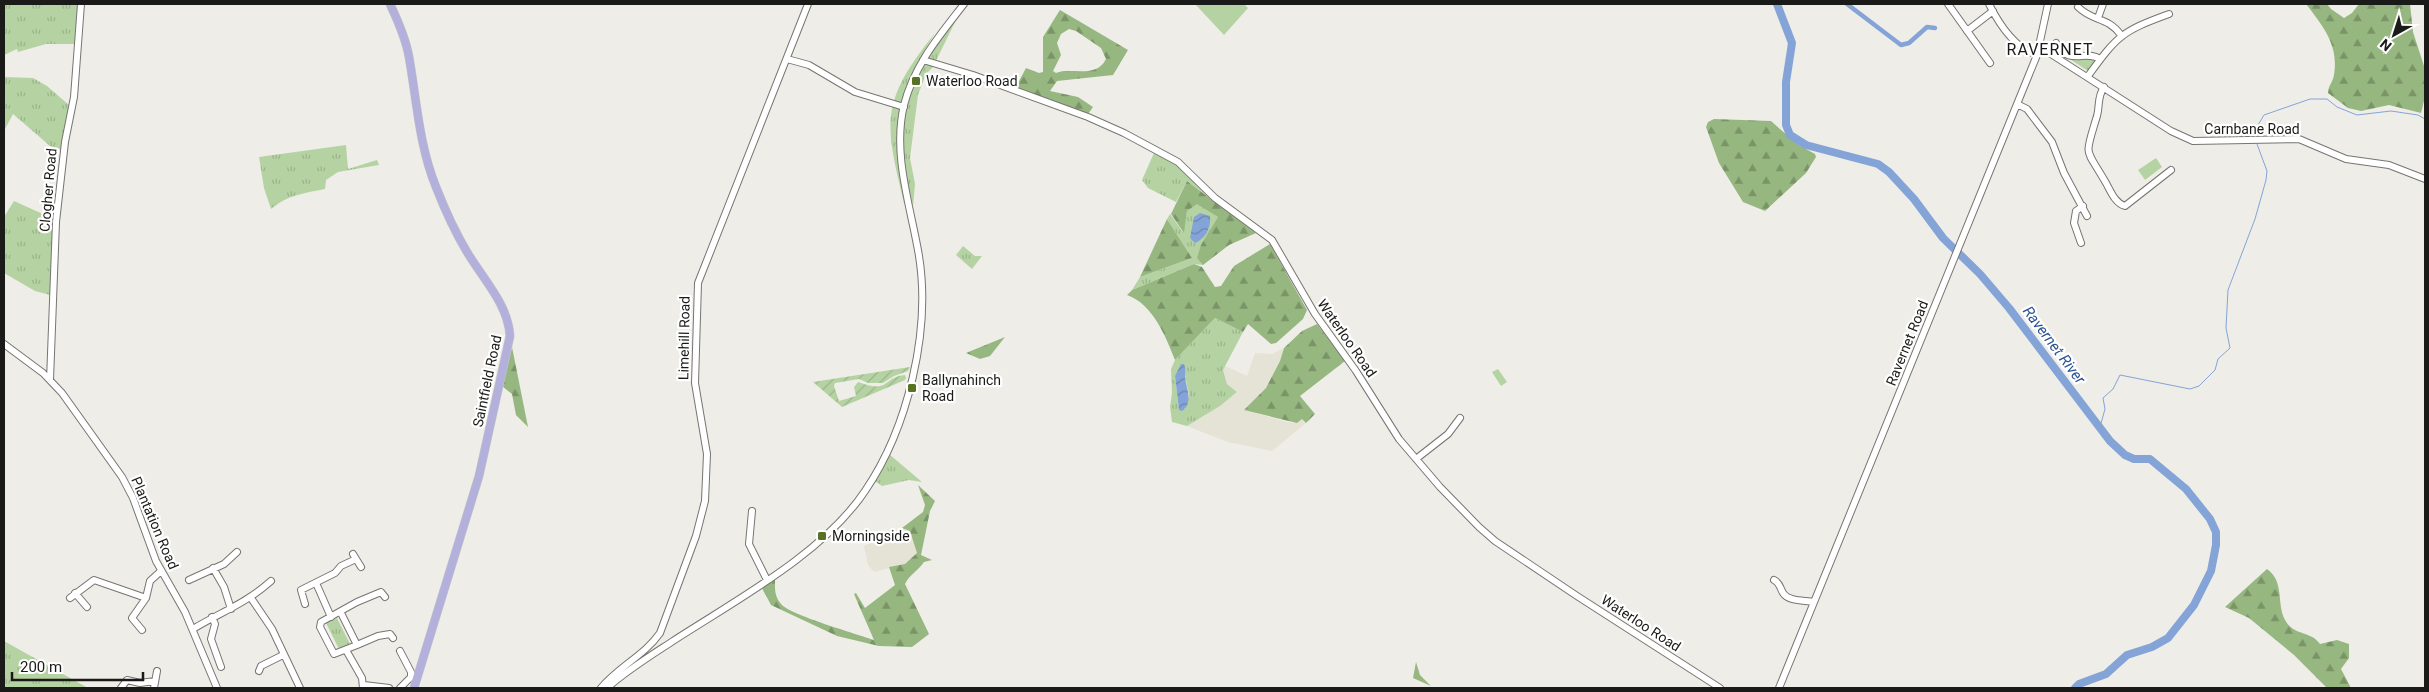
<svg xmlns="http://www.w3.org/2000/svg" width="2429" height="692" viewBox="0 0 2429 692" font-family="Roboto,sans-serif">
	<style>
		.built { fill: #e5e2d6 }
		.grass { fill: url(#grass-tufts); fill-rule: evenodd }
		.forest { fill: url(#forest-firs); fill-rule: evenodd }
		.garden { fill: url(#garden-furrows) }
		.pitch { fill: #b5d3a2 }
		.water { fill: url(#water-waves) }
		.lines { fill: none; stroke-linecap: round; stroke-linejoin: round }
		.stream { stroke: #84a4d8; stroke-width: 1 }
		.canal { stroke: #84a4d8; stroke-width: 4.5 }
		.river { stroke: #84a4d8; stroke-width: 8 }
		.minor-casing { stroke: #767571; stroke-width: 8 }
		.major-casing { stroke: #c8c8c8; stroke-width: 9 }
		.minor { stroke: #fff; stroke-width: 6 }
		.major { stroke: #b4b0dc; stroke-width: 8 }
		.poi-dot { fill: #587123; stroke: #fff; stroke-width: 2 }
		.labels { text-anchor: middle; dominant-baseline: central; stroke-width: 4.5; stroke-linejoin: round; paint-order: stroke }
		.poi-label { font-size: 14px; fill: #1a1a18; stroke: #fff; text-anchor: start }
		.street-label { font-size: 14px; fill: #1a1a18; stroke: #fff }
		.water-label { font-size: 15px; font-style: italic; fill: #2b5293; stroke: #fff }
		.quarter-label { font-size: 16px; letter-spacing: 1px; fill: #1a1a18; stroke: #fff }
	</style>
	<defs>
		<pattern id="grass-tufts" width="24" height="20" patternUnits="userSpaceOnUse" patternTransform="scale(1.25)"><rect width="24" height="20" fill="#b5d3a2"/><path d="M3 7l-1-3M5 7V3M7 7l1-3M15 17l-1-3M17 17v-4M19 17l1-3" fill="none" stroke="#9bb58b"/></pattern>
		<pattern id="forest-firs" width="22" height="20" patternUnits="userSpaceOnUse" patternTransform="scale(1.25)"><rect width="22" height="20" fill="#96b780"/><path d="M5 1l3.5 6h-7zM16 11l3.5 6h-7z" fill="#7a9468"/></pattern>
		<pattern id="garden-furrows" width="10" height="10" patternUnits="userSpaceOnUse" patternTransform="scale(1.25)"><rect width="10" height="10" fill="#b5d3a2"/><path d="M-1 1l2-2M0 10L10 0M9 11l2-2" fill="none" stroke="#9bb58b"/></pattern>
		<pattern id="water-waves" width="16" height="10" patternUnits="userSpaceOnUse" patternTransform="scale(1.25)"><rect width="16" height="10" fill="#84a4d8"/><path d="M0 5q4-4 8 0t8 0" fill="none" stroke="#6b85ae"/></pattern>
	</defs>
	<rect width="100%" height="100%" fill="#eeede8"/>
	<path class="built" d="M1284,348L1280,361L1266,388L1245,410L1287,422L1297,423L1302,419L1306,423L1272,451L1228,442L1187,426L1220,406L1237,392L1227,384L1223,370L1225,366L1247,376L1255,353L1272,354Z
		M902,528L910,530L918,553L905,564L874,572L868,565L864,546Z"/>
	<path class="grass" d="M4,4H79L76,44H46L18,52L17,49L4,55Z
		M957,18L933,67L926,74L918,95L910,158L915,184L913,206C892,123 905,84 957,18Z
		M935,33C892,103 894,128 905,207C885,123 878,104 935,33Z
		M2062,54L2075,60L2091,58L2095,62L2088,71Z
		M4,77L33,78L47,86L69,105L62,150L50,146L13,114L4,131Z
		M346,145L348,169L377,160L379,165L338,172L326,180L325,189C305,193 287,195 271,209L264,188L259,157Z
		M1154,153L1179,167L1209,197L1187,181L1176,202L1148,188L1142,180Z
		M14,201L54,219L50,295L35,291L4,273V217Z
		M1197,203L1218,217L1198,257L1203,265L1194,264L1132,290L1140,277L1192,258L1167,219L1170,214L1183,232L1187,211Z
		M963,246L975,256H982L972,269L956,255Z
		M1215,318L1243,332L1223,370L1227,384L1237,392L1220,406L1187,426L1172,422L1170,407L1172,393L1171,369L1175,360ZM1185,375L1189,395L1185,409L1179,410L1175,376Z
		M889,454L922,482L909,480L882,486L875,481Z
		M337,618L350,644L339,649L326,623Z
		M4,641L88,688H4Z"/>
	<path class="forest" d="M2306,4H2327L2331,9L2344,18L2352,13L2359,4H2410L2413,32L2425,69V97L2421,113L2389,105L2361,111L2348,108L2328,93C2328,86 2333,82 2334,75C2339,45 2323,26 2306,4Z
		M1060,10L1128,50L1113,75L1057,81L1050,91L1078,97L1093,107L1088,114L1016,87L1026,68L1039,73L1043,72V37ZM1069,29L1076,31L1101,48L1106,59C1096,79 1072,67 1056,73L1053,71L1061,55L1057,43L1061,34Z
		M1714,119L1771,121L1797,144L1815,154L1816,157L1806,173L1765,211L1743,202L1719,163L1706,127L1708,122Z
		M1187,181L1256,233L1229,245L1203,265L1197,258L1201,245L1218,217L1197,204L1187,211L1184,233L1171,214Z
		M1167,219L1192,258L1140,277Z
		M1270,244L1307,310L1303,319L1276,343L1271,344L1248,324L1243,332L1215,318L1175,360C1166,337 1153,304 1127,295L1132,290L1194,264L1202,267L1215,287L1221,286L1234,266Z
		M1317,324L1345,361L1300,396L1315,414L1306,423L1302,419L1297,423L1244,410L1266,388L1280,361L1284,348L1302,331Z
		M683,334L690,337L689,364L680,362Z
		M1005,337L990,356L980,359L966,353Z
		M512,347L528,427L516,415L512,394L502,386Z
		M918,485L935,501L930,511L921,555L932,560L924,562C918,571 910,574 905,584L929,634L912,647L879,646L837,636L771,605L762,588L775,579C775,589 774,595 781,604C790,615 857,634 874,640L854,594L856,593L865,608L895,585L889,567L905,564L917,553L910,531L902,528L923,512L925,505Z
		M2267,569C2285,582 2276,603 2285,620C2294,636 2312,631 2320,644L2337,640L2349,644V658L2341,669L2351,688H2327L2294,655L2249,618L2225,607Z
		M1416,662L1420,675L1431,686L1413,678Z"/>
	<path class="garden" d="M910,367L908,371L894,376L883,383H868L859,379L835,383L834,386L839,401L856,396L854,387L858,382C891,394 881,378 905,375L906,378L905,380L842,407L813,382Z"/>
	<path class="pitch" d="M1195,4H1244L1248,8L1224,35Z
		M2156,158L2162,167L2145,180L2138,170Z
		M1498,369L1507,382L1501,386L1492,372Z"/>
	<path class="water" d="M1200,213L1210,216C1211,228 1206,238 1195,243L1190,238L1194,217Z
		M1181,364H1184C1186,369 1185,371 1185,376C1186,388 1194,403 1182,411L1179,410L1175,376Z"/>
	<g class="lines">
		<path class="stream" d="M2258,137V125L2264,115L2310,99H2327L2337,107L2357,115L2391,111L2418,115L2425,119
			M2100,427L2105,409L2103,398L2113,389L2120,375L2190,389L2199,386L2215,370L2218,359L2230,348L2226,328L2228,290L2255,219L2266,180L2267,171L2257,144"/>
		<path class="canal" d="M1847,4L1901,45L1909,43L1927,27L1935,28"/>
		<path class="river" d="M1777,4L1792,43L1786,82V125L1790,135L1806,145L1878,164L1889,172L1914,199L1943,238L1980,274L2009,308L2110,441L2125,455L2134,459H2150L2186,489L2210,519L2216,532V545L2211,571L2194,605L2168,638L2152,647L2127,655L2106,674L2079,684L2075,688"/>
		<g class="minor-casing">
			<path id="minor" d="M1948,4L1990,63
				M1989,4C1999,24 2014,48 2037,55
				M2078,7C2093,22 2107,16 2121,35
				M2098,18L2103,4
				M1967,31L1993,11
				M2056,43C2069,67 2085,49 2100,59
				M2040,47L2171,131L2193,141L2299,139L2346,159L2389,165L2425,179
				M787,59L809,65L855,92L904,107
				M923,60L973,75L1088,117L1124,133L1178,162L1215,198L1272,240L1315,314L1356,371L1399,439L1440,487L1479,527L1495,541L1577,596L1720,688
				M2088,76C2117,36 2122,31 2169,14
				M2104,87C2097,97 2100,105 2097,116C2084,159 2085,146 2106,183C2111,192 2115,203 2125,206L2171,170
				M2017,104L2027,109L2052,142L2064,173L2087,216
				M2081,243L2074,223L2076,211L2083,206
				M4,344L43,373L62,393L122,477L133,498L156,561L185,612L217,688
				M50,380L56,222L65,142L74,97L81,4
				M1416,459L1448,434L1460,418
				M752,511L749,544L767,580
				M353,554L361,567
				M213,568L224,587L231,609
				M189,580L224,564L237,552
				M1774,580C1780,583 1780,588 1783,593C1789,602 1805,600 1814,602
				M316,583L331,617
				M75,593L87,607
				M70,598L94,580L146,598
				M251,598L272,629L300,688
				M305,604L301,590L335,573L341,566L356,559
				M341,613L357,645L334,654L320,627L321,622L357,602L381,592L385,597
				M212,617L215,624L211,639L221,667
				M193,629C221,612 245,604 271,581
				M142,630L132,618L146,598L150,581L161,571
				M357,645L378,636L390,634L393,638
				M346,650L362,678L363,688
				M400,651L411,672V677L400,688
				M259,671L261,666L283,655
				M364,685L389,688
				M121,688L127,680L140,683L155,681
				M154,688L157,671
				M601,688C618,667 645,655 660,633L696,536L705,501L707,454L695,383L698,283L808,4
				M607,688C627,670 650,656 673,641C736,600 823,554 865,491C908,428 931,331 919,256C911,207 892,155 904,105C914,65 940,35 964,4
				M1779,688L2037,55L2048,4"/>
		</g>
		<g class="major-casing">
			<path id="major" d="M390,4C398,21 406,39 409,57C417,102 419,145 436,187C445,210 455,232 467,252C483,279 508,304 510,336L479,476L414,688"/>
		</g>
		<use href="#minor" class="minor"/>
		<use href="#major" class="major"/>
	</g>
	<g class="poi-dot">
		<rect x="911" y="76" width="10" height="10" rx="2.5"/>
		<rect x="907" y="383" width="10" height="10" rx="2.5"/>
		<rect x="817" y="531" width="10" height="10" rx="2.5"/>
	</g>
	<g class="labels">
		<g class="poi-label">
			<text x="926" y="81">Waterloo Road</text>
			<text x="922" y="380">Ballynahinch<tspan x="922" dy="16">Road</tspan></text>
			<text x="832" y="536">Morningside</text>
		</g>
		<g class="street-label">
			<text x="2252" y="129">Carnbane Road</text>
			<text transform="translate(48 190) rotate(-85)">Clogher Road</text>
			<text transform="translate(684 338) rotate(-89)">Limehill Road</text>
			<text transform="translate(1347 338) rotate(55)">Waterloo Road</text>
			<text transform="translate(1907 343) rotate(-68)">Ravernet Road</text>
			<text transform="translate(487 381) rotate(-78)">Saintfield Road</text>
			<text transform="translate(155 523) rotate(67)">Plantation Road</text>
			<text transform="translate(1641 623) rotate(33)">Waterloo Road</text>
		</g>
		<g class="water-label">
			<text transform="translate(2054 345) rotate(53)">Ravernet River</text>
		</g>
		<g class="quarter-label">
			<text x="2050" y="49">RAVERNET</text>
		</g>
	</g>
	<rect width="2429" height="692" fill="none" stroke="#1a1a18" stroke-width="10"/>
	<g transform="translate(2394 35) rotate(219)" stroke="#ffffff" stroke-width="4" paint-order="stroke">
	<path d="M0-4L9 19L0 12L-9 19Z" fill="#1a1a18"/>
	<text y="-8" font-size="14" font-weight="bold" text-anchor="middle" fill="#1a1a18">N</text>
	</g>
	<path d="M12 672v8h131v-8" fill="none" stroke="#1a1a18" stroke-width="2.5"/>
	<text x="20" y="672" font-size="15" fill="#1a1a18" stroke="#ffffff" stroke-width="4" paint-order="stroke">200 m</text>
</svg>
